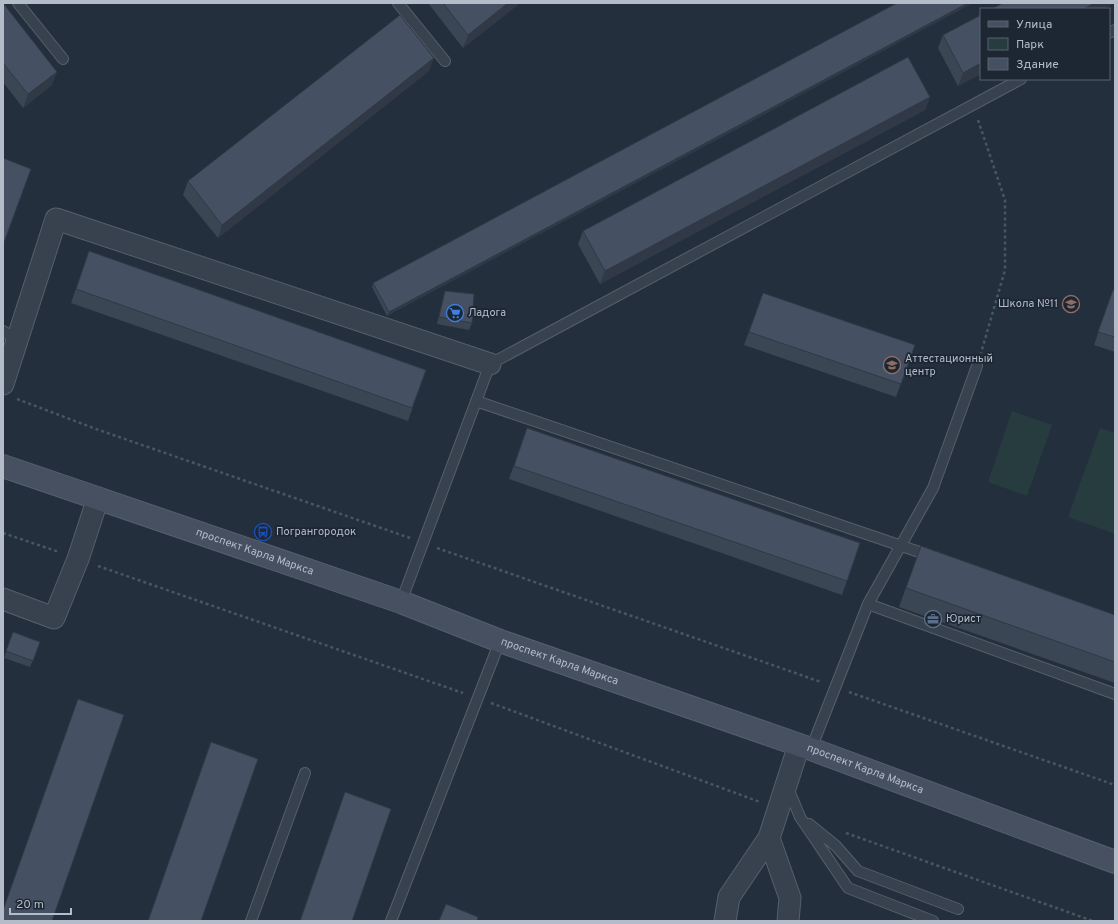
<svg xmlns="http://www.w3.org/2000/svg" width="1118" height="924" viewBox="0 0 1118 924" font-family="Overpass,sans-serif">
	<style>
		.green { fill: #263c3f }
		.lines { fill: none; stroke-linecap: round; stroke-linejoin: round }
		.service-casing { stroke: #565f6c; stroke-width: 12 }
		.minor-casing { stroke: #565f6c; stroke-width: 23 }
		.secondary-casing { stroke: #565f6c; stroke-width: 24 }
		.path { stroke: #44595c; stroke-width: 2.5; stroke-dasharray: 3 3; stroke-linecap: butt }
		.service { stroke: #38414e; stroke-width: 10 }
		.minor { stroke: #38414e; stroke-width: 21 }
		.secondary { stroke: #465061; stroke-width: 22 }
		.wall { fill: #3b4654 }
		.shaded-wall { fill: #303945 }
		.building { fill: #455162; stroke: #303945 }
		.labels { text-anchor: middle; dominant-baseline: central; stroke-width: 3.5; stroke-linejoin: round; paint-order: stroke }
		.poi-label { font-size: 11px; fill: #b4bcc9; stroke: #1d2633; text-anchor: start }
		.street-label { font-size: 11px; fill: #b4bcc9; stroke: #1d2633 }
	</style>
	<rect width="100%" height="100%" fill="#242f3e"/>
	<path class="green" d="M1012,411L1052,425L1027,496L988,482Z
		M1100,428L1115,433V534L1068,517Z"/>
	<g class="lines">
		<g class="service-casing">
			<path id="service" d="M18,3L63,59
				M398,3L445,61
				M1109,33L1115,30
				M3,331L17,340
				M476,401L931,556
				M401,602L490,364L1021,79
				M868,604L1115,694
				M811,749L868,604L933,488L977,366
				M788,788L800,817L848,888L933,921
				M809,824L836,846L858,871L958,909
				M251,921L305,773
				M391,921L500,641"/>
		</g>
		<g class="minor-casing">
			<path id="minor" d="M3,384L56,219L490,364
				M3,599L54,618L78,559L98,498
				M769,838L790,898L788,921
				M725,921L729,897L769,838L799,745"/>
		</g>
		<g class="secondary-casing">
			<g id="secondary">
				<path id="s1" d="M3,466L401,602L500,641L811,749L1115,862"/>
			</g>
		</g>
		<path class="path" d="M978,120L1005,200V270L981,353
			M17,399L96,429L410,538
			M3,533L59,552
			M437,548L821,682
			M98,566L463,693
			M849,692L1115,785
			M491,703L760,802
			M846,833L1093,921"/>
		<use href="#service" class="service"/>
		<use href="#minor" class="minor"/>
		<use href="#secondary" class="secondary"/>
	</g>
	<path class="wall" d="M3,3L52,85L23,108L3,82Z
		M428,3H520L463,48Z
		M897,3L387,316L372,287L373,283Z
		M981,15V74L958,86L938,48L943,35Z
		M429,71L218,238L183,195L188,181Z
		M930,97L925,110L600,284L578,244L583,231Z
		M89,251L426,370L408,421L71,303Z
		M1113,290L1115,291V352L1094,345Z
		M445,291L472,323L469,330L437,324L443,298Z
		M763,293L915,345L896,397L744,345Z
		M527,428L860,543L842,595L509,479Z
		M921,546L1115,615V683L899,607Z
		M13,632L40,642L30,667L4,658Z"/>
	<path class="shaded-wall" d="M508,3H520L463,48L468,35Z
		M968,3H973L387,316L389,312Z
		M1095,3H1115L1103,9H1083Z
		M434,58L429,71L218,238L222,225Z
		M981,63V74L958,86L963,73Z
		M57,72L52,85L23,108L28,94Z
		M930,97L925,110L600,284L605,271Z"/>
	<path class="building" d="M3,3L57,72L28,94L3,63Z
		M443,3H508L468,35Z
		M897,3H968L389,312L373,283Z
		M1003,3H1095L1083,9H992Z
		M400,15L434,58L222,225L188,181Z
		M981,15V63L963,73L943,35Z
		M908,57L930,97L605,271L583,231Z
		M3,158L31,169L3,245Z
		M89,251L426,370L412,408L76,289Z
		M1113,290L1115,291V337L1098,332Z
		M445,291L474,294L472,323L439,317Z
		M763,293L915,345L901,384L749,332Z
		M527,428L860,543L847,581L514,466Z
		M921,546L1115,615V662L906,588Z
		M13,632L40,642L33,661L6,651Z
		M78,699L124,715L52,921H3V910Z
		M211,742L258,759L201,921H148Z
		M345,792L391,809L352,921H300Z
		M446,904L478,917L477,921H439Z"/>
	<defs>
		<g id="school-ring" transform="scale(0.9)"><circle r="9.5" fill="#1d2633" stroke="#8d6e63" stroke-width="1.5"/><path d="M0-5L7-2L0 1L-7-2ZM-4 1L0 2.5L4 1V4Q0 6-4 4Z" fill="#8d6e63"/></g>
		<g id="supermarket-ring" transform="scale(0.9)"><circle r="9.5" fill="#1d2633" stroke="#3f7fe0" stroke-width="1.5"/><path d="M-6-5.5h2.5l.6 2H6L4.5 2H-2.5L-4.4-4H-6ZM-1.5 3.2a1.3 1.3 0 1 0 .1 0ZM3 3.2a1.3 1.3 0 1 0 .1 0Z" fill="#3f7fe0"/></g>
		<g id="bus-ring" transform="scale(0.9)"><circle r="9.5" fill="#1d2633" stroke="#1a4fb4" stroke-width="1.5"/><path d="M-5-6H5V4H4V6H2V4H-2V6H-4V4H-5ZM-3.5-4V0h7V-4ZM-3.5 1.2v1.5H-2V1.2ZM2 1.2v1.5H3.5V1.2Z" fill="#1a4fb4"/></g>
		<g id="office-ring" transform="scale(0.9)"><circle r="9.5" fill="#1d2633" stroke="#5c6f8a" stroke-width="1.5"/><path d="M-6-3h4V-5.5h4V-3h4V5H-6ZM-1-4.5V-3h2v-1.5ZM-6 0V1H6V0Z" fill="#5c6f8a"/></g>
	</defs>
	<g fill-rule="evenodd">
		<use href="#school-ring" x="1071" y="304"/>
		<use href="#supermarket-ring" x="455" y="313"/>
		<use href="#school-ring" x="892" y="365"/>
		<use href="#bus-ring" x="263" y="532"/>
		<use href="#office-ring" x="933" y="619"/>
	</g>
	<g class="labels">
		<g class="poi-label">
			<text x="1058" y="304" text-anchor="end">Школа №11</text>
			<text x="468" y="313">Ладога</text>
			<text x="905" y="359">Аттестационный<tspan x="905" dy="13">центр</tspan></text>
			<text x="276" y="532">Погрангородок</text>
			<text x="946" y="619">Юрист</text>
		</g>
		<g class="street-label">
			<text stroke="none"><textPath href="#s1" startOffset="266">проспект Карла Маркса</textPath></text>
			<text stroke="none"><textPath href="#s1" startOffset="590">проспект Карла Маркса</textPath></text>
			<text stroke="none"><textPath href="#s1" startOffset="914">проспект Карла Маркса</textPath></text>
		</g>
	</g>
	<rect width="1118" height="924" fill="none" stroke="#b4bcc9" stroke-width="8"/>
	<rect x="980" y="8" width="130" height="72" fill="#1d2633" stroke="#59626f"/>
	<rect x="988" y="21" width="20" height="6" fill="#465061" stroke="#59626f"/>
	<text x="1016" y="28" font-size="12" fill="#b4bcc9">Улица</text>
	<rect x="988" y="38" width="20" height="12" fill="#263c3f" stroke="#59626f"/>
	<text x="1016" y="48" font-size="12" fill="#b4bcc9">Парк</text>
	<rect x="988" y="58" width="20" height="12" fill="#455162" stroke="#59626f"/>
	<text x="1016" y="68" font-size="12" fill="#b4bcc9">Здание</text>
	<path d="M10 908v6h61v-6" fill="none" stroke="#b4bcc9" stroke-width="2"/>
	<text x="16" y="908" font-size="12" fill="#b4bcc9" stroke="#1d2633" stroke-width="3" paint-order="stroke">20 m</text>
</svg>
